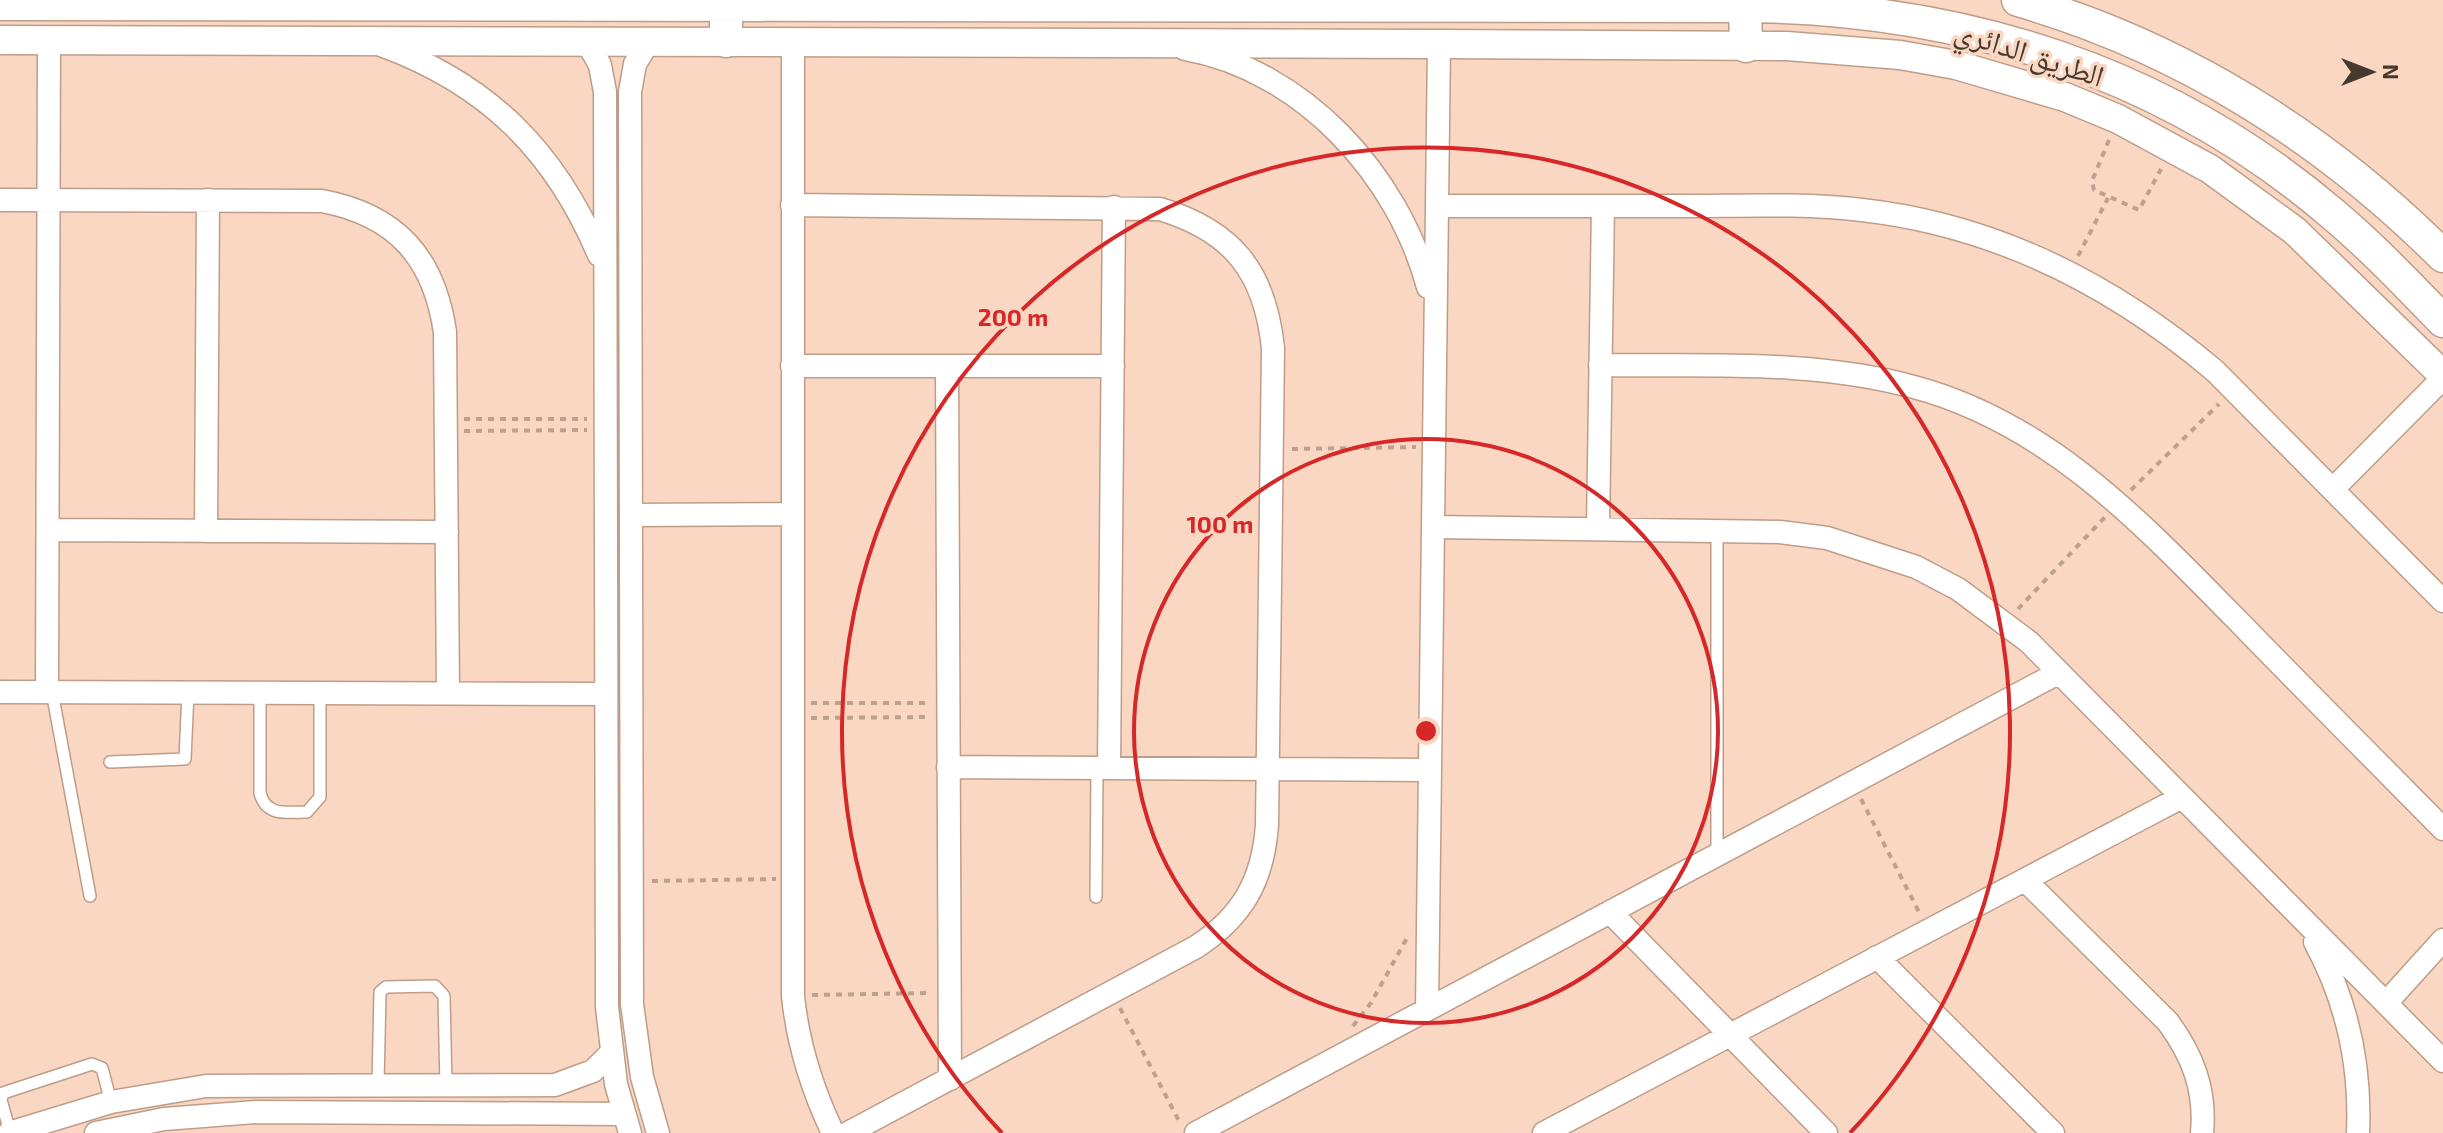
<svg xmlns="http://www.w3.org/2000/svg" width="2443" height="1133" viewBox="0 0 2443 1133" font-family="'Exo 2','Noto Naskh Arabic',sans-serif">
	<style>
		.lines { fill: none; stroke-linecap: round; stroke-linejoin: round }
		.service-casing { stroke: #be9d88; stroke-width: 14 }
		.minor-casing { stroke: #be9d88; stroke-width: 25 }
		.tertiary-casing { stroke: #be9d88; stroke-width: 31 }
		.secondary-casing { stroke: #be9d88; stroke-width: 35 }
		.path { stroke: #bca190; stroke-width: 4; stroke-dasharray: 6 6; stroke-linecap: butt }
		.service { stroke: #fff; stroke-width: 11 }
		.minor { stroke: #fff; stroke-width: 22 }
		.tertiary { stroke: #fff; stroke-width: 28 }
		.secondary { stroke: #fff; stroke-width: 32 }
		.ring { fill: none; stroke: #d62828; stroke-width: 4 }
		.labels { text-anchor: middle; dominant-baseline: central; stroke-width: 7; stroke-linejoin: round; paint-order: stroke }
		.street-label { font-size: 30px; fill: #463930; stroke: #fad7c2 }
		.centre { fill: #d62828; stroke: #fad7c2; stroke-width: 4 }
		.ring-label { font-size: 24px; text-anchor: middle; font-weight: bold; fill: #d62828; stroke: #fad7c2; stroke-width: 7; stroke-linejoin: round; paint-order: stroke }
	</style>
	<rect width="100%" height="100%" fill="#fad7c2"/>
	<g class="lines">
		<g class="service-casing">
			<path id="service" d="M1717,531V854
				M52,692L90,896
				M260,693V793C266,817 287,812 307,812L320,797V693
				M110,762L185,759L188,692
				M1096,897L1097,768
				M378,1085L380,992L386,987L435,986L444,996L446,1086
				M10,1132L1,1100L3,1093L92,1064L102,1068L111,1102"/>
		</g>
		<g class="minor-casing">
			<path id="minor" d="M649,41L635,64L630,92L632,1004L642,1077L658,1133
				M793,41V996C798,1045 812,1089 833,1133
				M587,42L600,65L605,92L607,1007L616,1084L630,1133
				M381,45C488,84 555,151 599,255
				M1185,49C1303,70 1398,175 1428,287
				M0,200L322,201C396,215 434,257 445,332L448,693
				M792,205L1160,209C1233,231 1265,272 1273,348L1267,825C1263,881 1242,917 1196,947L848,1133
				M1437,206C1518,206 1599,206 1680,206C1740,206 1801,203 1862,210C1995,225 2113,285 2215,371L2443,601
				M1600,365C1704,367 1813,359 1914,387C2052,424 2146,528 2243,626C2309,694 2376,761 2443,829
				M792,366H1113
				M947,366L950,1079
				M2333,489L2443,378
				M631,515L791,514
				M1433,527L1780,532L1827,538L1916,567L1958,589L2029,642L2443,1061
				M1598,529L1603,206
				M48,530L447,532
				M206,531L208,200
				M0,692L606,694
				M47,692L49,40
				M948,767L1430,770
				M1109,768L1114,207
				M2025,880L2168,1022C2193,1056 2206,1090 2202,1133
				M1610,912L1826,1133
				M2315,942C2347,1001 2361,1066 2358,1133
				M1877,957L2053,1133
				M2386,1003L2443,940
				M1427,1010L1439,44
				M9,1133L111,1102L206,1086L555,1085L593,1071L610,1054
				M96,1133L164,1119L256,1112L623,1114
				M1196,1133L2058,673
				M1544,1133L2182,797"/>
		</g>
		<g class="tertiary-casing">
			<path id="tertiary" d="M0,40L1439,44L1787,46L1900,55L1956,65L2065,97L2118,119L2210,169L2295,231L2443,375"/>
		</g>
		<g class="secondary-casing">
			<path id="secondary" d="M2018,0C2181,47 2324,137 2443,256
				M0,4L1745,6C1963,8 2166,71 2334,215C2373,248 2408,285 2443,321
				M726,6V41
				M1745,6L1746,46"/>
		</g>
		<path class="path" d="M2109,140L2092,181L2094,190L2139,210L2161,169
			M2078,256L2108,198
			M464,419H587
			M464,431L587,430
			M1292,449L1416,447
			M2131,490L2219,404
			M2018,609L2105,517
			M811,703H930
			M811,718L930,717
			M1861,799L1919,912
			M652,881L776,879
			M812,995L931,993
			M1120,1008L1179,1121
			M1353,1026L1371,1003L1407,938"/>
		<use href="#service" class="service"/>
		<use href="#minor" class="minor"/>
		<use href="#tertiary" class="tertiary"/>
		<use href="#secondary" class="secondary"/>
	</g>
	<g class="ring">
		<circle cx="1426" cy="731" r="292"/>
		<path d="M1002 1133A584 584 0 1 1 1850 1133"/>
	</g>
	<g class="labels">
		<g class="street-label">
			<text transform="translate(2030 52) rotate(18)">الطريق الدائري</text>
		</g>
	</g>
	<circle cx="1426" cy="731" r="12" class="centre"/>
	<g class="ring-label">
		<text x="1013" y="326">200 m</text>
		<text x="1220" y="533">100 m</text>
	</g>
	<g transform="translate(2371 72) rotate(90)" stroke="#fad7c2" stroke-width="6" paint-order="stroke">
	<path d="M0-6L14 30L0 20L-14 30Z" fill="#463930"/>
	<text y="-12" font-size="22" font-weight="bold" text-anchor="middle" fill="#463930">N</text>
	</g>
</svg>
